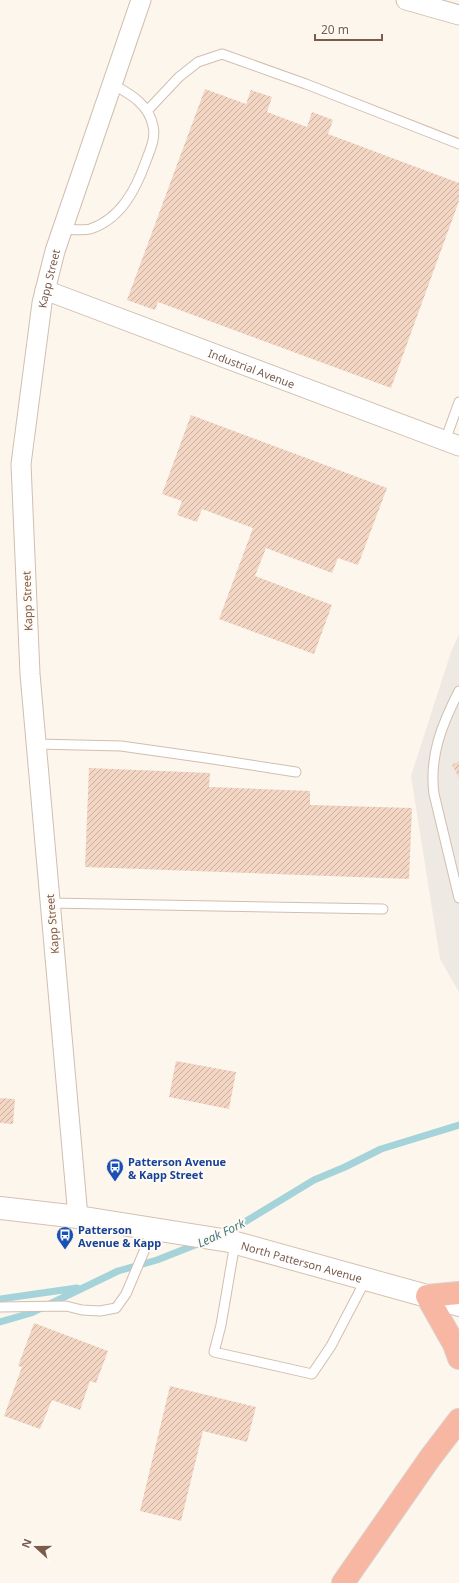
<svg xmlns="http://www.w3.org/2000/svg" width="459" height="1583" viewBox="0 0 459 1583" font-family="'Noto Sans',sans-serif">
	<style>
		.industrial { fill: #efe9e4 }
		.lines { fill: none; stroke-linecap: round; stroke-linejoin: round }
		.stream { stroke: #a5d3da; stroke-width: 7 }
		.building { fill: url(#building-hatch) }
		.lane-casing { stroke: #d1beb0; stroke-width: 11 }
		.street-casing { stroke: #d1beb0; stroke-width: 21 }
		.secondary-casing { stroke: #d6c0b0; stroke-width: 24 }
		.highway-casing { stroke: #dad1cd; stroke-width: 24 }
		.lane { stroke: #fff; stroke-width: 9 }
		.street { stroke: #fff; stroke-width: 19 }
		.secondary { stroke: #fff; stroke-width: 22 }
		.highway { stroke: #f7b7a3; stroke-width: 22 }
		.labels { text-anchor: middle; dominant-baseline: central; stroke-width: 4; stroke-linejoin: round; paint-order: stroke }
		.street-label { font-size: 11px; fill: #7a5c4d; stroke: #fffaf3 }
		.transit-label { font-size: 11px; font-weight: bold; fill: #164399; stroke: #fffaf3; text-anchor: start }
		.water-label { font-size: 12px; font-style: italic; fill: #437c86; stroke: #fffaf3 }
	</style>
	<defs>
		<pattern id="building-hatch" width="6" height="6" patternUnits="userSpaceOnUse"><rect width="6" height="6" fill="#f3d5c3"/><path d="M-1 1l2-2M0 6l6-6M5 7l2-2" fill="none" stroke="#cab0a1"/></pattern>
	</defs>
	<rect width="100%" height="100%" fill="#fdf6ec"/>
	<path class="industrial" d="M459,634V992L440,959L411,776L451,652Z"/>
	<g class="lines">
		<path class="stream" d="M223,1234L230,1231L314,1180L345,1167L381,1149L459,1125
			M0,1299L77,1288
			M0,1322L31,1313L118,1271L157,1260L200,1243"/>
	</g>
	<path class="building" d="M205,89L246,104L251,90L272,97L267,112L307,127L312,112L333,120L328,134L459,183V201L391,388L158,302L155,310L127,300Z
		M191,415L387,488L358,565L338,558L332,573L266,548L255,576L332,605L314,654L219,619L253,528L202,509L197,522L177,515L182,501L162,494Z
		M459,761V778L452,765Z
		M89,768L210,773L209,787L310,791V805L412,808L409,879L85,867Z
		M176,1061L236,1072L229,1109L169,1097Z
		M0,1098L15,1099L13,1124L0,1123Z
		M34,1323L108,1351L96,1383L90,1381L80,1410L52,1400L40,1429L4,1416L22,1367L18,1366Z
		M170,1386L256,1407L247,1442L203,1431L181,1521L140,1511Z"/>
	<g class="lines">
		<g class="lane-casing">
			<path id="lane" d="M147,111L179,77L198,62L222,54L306,84L459,144
				M62,229C71,229 82,231 90,229C121,219 136,189 146,161C150,150 156,138 153,126C149,104 130,94 112,84
				M445,441L459,402
				M459,691C442,724 429,756 434,794L459,898
				M36,744L121,746L206,758L296,772
				M50,903L383,909
				M235,1243L221,1325L214,1352L312,1374L331,1346L366,1279
				M0,1307L66,1306L82,1310L100,1311L116,1308L126,1294L153,1230"/>
		</g>
		<g class="street-casing">
			<g id="street">
				<path d="M406,0L459,15"/>
				<path id="s1" d="M45,290L459,446"/>
				<path id="s2" d="M78,1217L30,674L21,464L42,303L55,251L141,0"/>
			</g>
		</g>
		<g class="secondary-casing">
			<g id="secondary">
				<path id="s3" d="M0,1208L78,1217L229,1241L459,1305"/>
			</g>
		</g>
		<g class="highway-casing">
			<path id="highway" d="M459,1293L427,1296L454,1344L459,1358
				M343,1583L430,1458L459,1420"/>
		</g>
		<use href="#lane" class="lane"/>
		<use href="#street" class="street"/>
		<use href="#secondary" class="secondary"/>
		<use href="#highway" class="highway"/>
	</g>
	<defs>
		<g id="bus-pin" transform="scale(0.9)"><path d="M0 17L-7.5 6A9.5 9.5 0 1 1 7.5 6Z" fill="#1a4fb4" stroke="#fffaf3"/><path d="M-5-6H5V4H4V6H2V4H-2V6H-4V4H-5ZM-3.5-4V0h7V-4ZM-3.5 1.2v1.5H-2V1.2ZM2 1.2v1.5H3.5V1.2Z" fill="#fff"/></g>
	</defs>
	<g fill-rule="evenodd">
		<use href="#bus-pin" x="115" y="1167"/>
		<use href="#bus-pin" x="65" y="1235"/>
	</g>
	<g class="labels">
		<g class="street-label">
			<text stroke="none"><textPath href="#s2" startOffset="943">Kapp Street</textPath></text>
			<text stroke="none"><textPath href="#s1" startOffset="221">Industrial Avenue</textPath></text>
			<text transform="translate(27 601) rotate(-92)">Kapp Street</text>
			<text transform="translate(52 924) rotate(-95)">Kapp Street</text>
			<text stroke="none"><textPath href="#s3" startOffset="307">North Patterson Avenue</textPath></text>
		</g>
		<g class="transit-label">
			<text x="128" y="1161">Patterson Avenue<tspan x="128" dy="13">&amp; Kapp Street</tspan></text>
			<text x="78" y="1229">Patterson<tspan x="78" dy="13">Avenue &amp; Kapp</tspan></text>
		</g>
		<g class="water-label">
			<text transform="translate(221 1233) rotate(-25)">Leak Fork</text>
		</g>
	</g>
	<g transform="translate(36 1547) rotate(291)" stroke="#fffaf3" stroke-width="3" paint-order="stroke">
	<path d="M0-3L7 15L0 10L-7 15Z" fill="#7a5c4d"/>
	<text y="-6" font-size="11" font-weight="bold" text-anchor="middle" fill="#7a5c4d">N</text>
	</g>
	<path d="M315 34v6h67v-6" fill="none" stroke="#7a5c4d" stroke-width="2"/>
	<text x="321" y="34" font-size="12" fill="#7a5c4d" stroke="#fffaf3" stroke-width="3" paint-order="stroke">20 m</text>
</svg>
